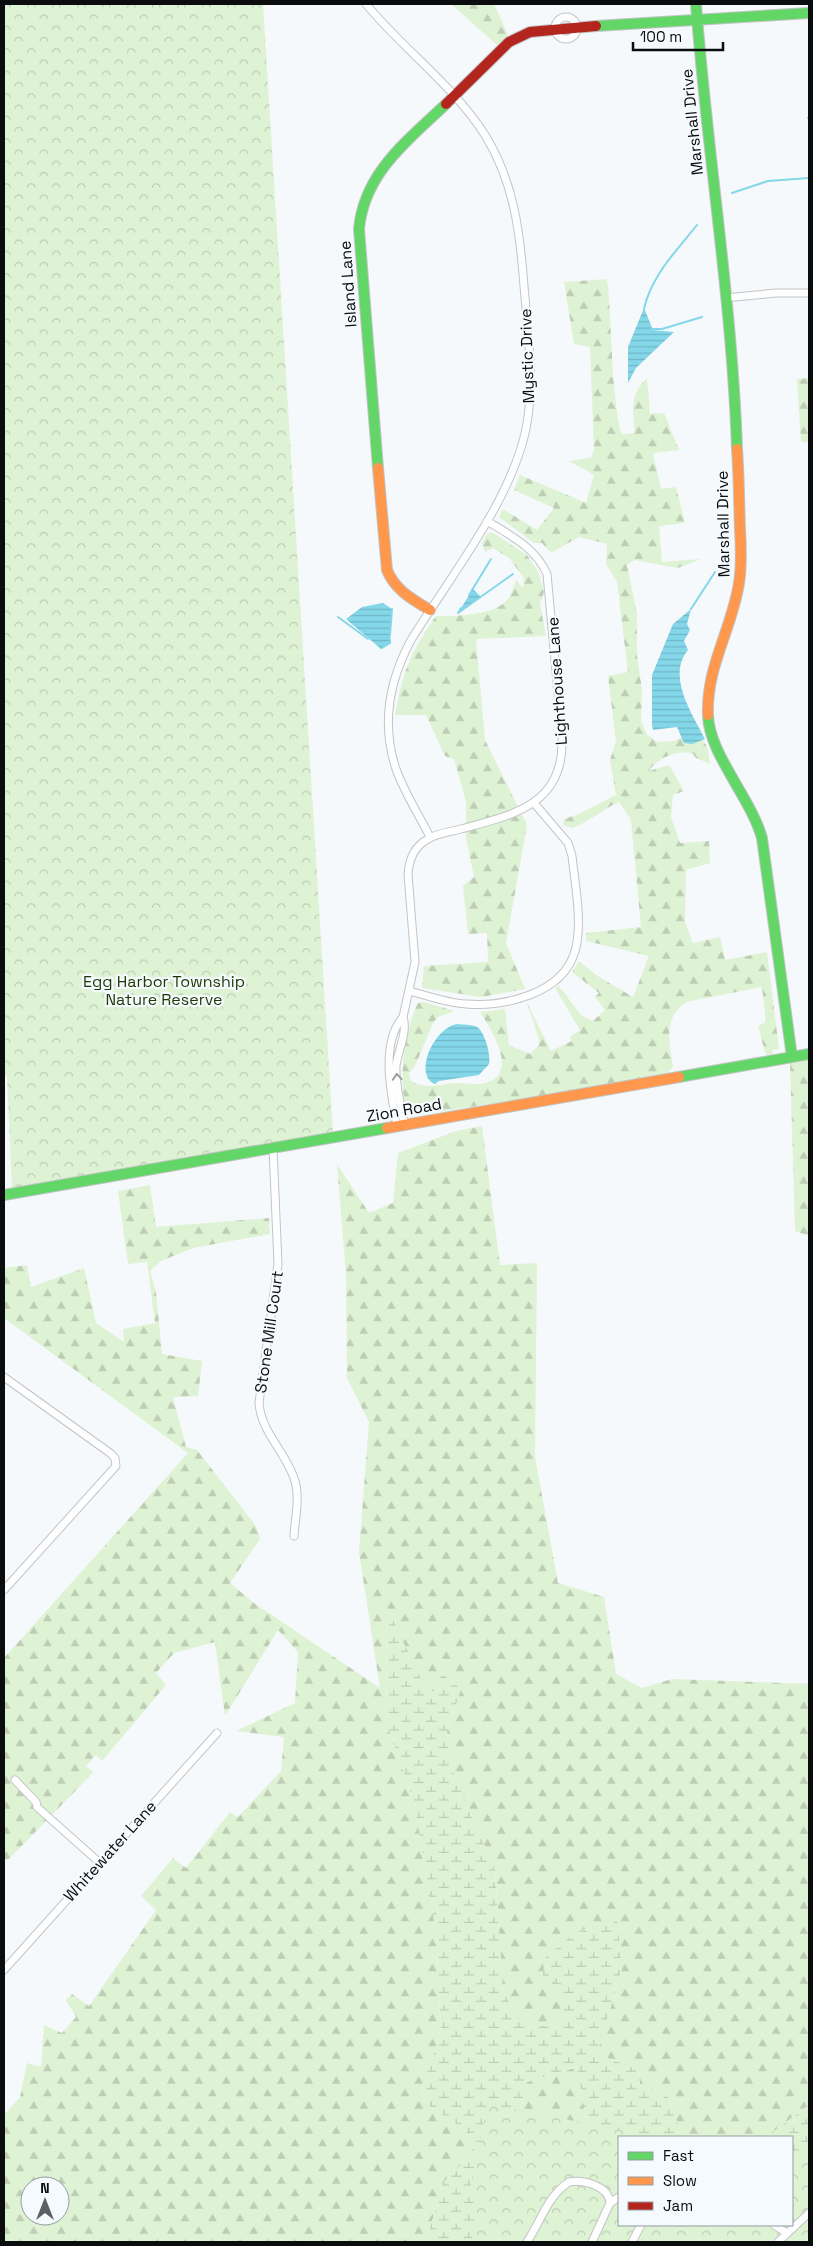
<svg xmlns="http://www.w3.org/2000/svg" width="813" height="2246" viewBox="0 0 813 2246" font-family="'Space Grotesk',sans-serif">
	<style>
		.forest { fill: url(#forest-firs); fill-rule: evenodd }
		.wetland { fill: url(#wetland-marsh) }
		.park { fill: url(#park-crowns) }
		.water { fill: url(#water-rules) }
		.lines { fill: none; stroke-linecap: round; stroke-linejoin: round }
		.stream { stroke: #83d7e8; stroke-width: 2 }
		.street-casing { stroke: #c2c4c6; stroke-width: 9 }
		.fast-casing { stroke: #c2c4c6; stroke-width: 12 }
		.slow-casing { stroke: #c2c4c6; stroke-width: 12 }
		.jam-casing { stroke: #c2c4c6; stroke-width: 12 }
		.street { stroke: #fefeff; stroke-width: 7 }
		.fast { stroke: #63d668; stroke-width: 10 }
		.slow { stroke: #ff974d; stroke-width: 10 }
		.jam { stroke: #b3261e; stroke-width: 10 }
		.oneway { stroke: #9c9d9f }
		.labels { text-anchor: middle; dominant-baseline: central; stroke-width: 4.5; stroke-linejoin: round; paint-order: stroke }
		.street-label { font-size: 16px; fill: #0a0c0e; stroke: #f4fafe }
		.park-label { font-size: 16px; fill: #1e3802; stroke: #f4fafe }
	</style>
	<defs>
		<pattern id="forest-firs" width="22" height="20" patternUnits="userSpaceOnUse" patternTransform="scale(1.25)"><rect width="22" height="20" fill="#def2d4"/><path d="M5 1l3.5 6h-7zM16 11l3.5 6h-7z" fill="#bdceb5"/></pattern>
		<pattern id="wetland-marsh" width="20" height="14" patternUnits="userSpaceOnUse" patternTransform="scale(1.25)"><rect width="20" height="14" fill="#def2d4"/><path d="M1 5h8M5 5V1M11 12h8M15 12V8" fill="none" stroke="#bdceb5"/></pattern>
		<pattern id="park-crowns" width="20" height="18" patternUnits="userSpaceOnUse" patternTransform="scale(1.25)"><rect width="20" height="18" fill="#def2d4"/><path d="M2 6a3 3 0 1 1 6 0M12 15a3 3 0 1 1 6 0" fill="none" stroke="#bdceb5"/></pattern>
		<pattern id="water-rules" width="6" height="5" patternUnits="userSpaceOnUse" patternTransform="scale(1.25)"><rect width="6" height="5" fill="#83d7e8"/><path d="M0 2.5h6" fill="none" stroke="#70b7c6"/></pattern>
	</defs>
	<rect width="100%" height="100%" fill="#f6f9fc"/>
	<path class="forest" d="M451,4H494L508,35L497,45Z
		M606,279L608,286C612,334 611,383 620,430L622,434L635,433C632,411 630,393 647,378L650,414L664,413L679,450L653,453L661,489L676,487L685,523L659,526L662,562L701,559L678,568L634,560L627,565L637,614V656L642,690L641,721L647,735L658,742L674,741L698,730L708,749L710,764L696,758L693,754C678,749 657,758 649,771L669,765L684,791L673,795L671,817L680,843L709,841L710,863L686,870L685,922L693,943L720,937L725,960L767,952L779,1049L772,1050L773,1054L766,1055L758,1026L766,1022L762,987L686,1002C663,1017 669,1043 673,1066L667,1074L523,1099L410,1116C395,1090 405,1028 418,1003L423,1002L455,1011L438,1017L433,1023L415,1066L409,1073L411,1081C425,1090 442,1084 457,1083C467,1083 477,1086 488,1082C519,1071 490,1028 480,1012L505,1009L509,1045L530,1054L539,1045V1039L527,1003L551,1051L572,1041L570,1037L580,1030L555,988L559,986L581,1015L593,1021L605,1010L595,997L599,993L572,972L579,961L596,975L633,997L649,956L586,941V933L641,927L631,820L619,802C603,809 589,822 572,828L563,825L564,819L579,814L616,795L610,760L616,741L608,676L628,672L617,582L606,564L607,544L579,537L551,553L542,543H534L499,517L503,509L537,530L554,508L514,490L520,475L586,503L594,475L569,461L591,458L594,450L590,347L574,344L564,282Z
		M809,378V442H801L797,379Z
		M492,532L527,555L538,571L544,592L540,604L546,636L476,639L485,740L527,825L506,943L525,989L481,997L422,988L424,966L488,962L487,933L468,934L463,886L474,877L466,838V802L454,759L445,756L426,715H395C403,671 410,653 436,616C455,616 495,616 508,599C512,594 514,586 516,580L523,588L524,578L509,558L493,548L485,552L482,543L487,534Z
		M809,1058V1236L795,1231L790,1061Z
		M482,1126L500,1265L537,1263L535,1457L558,1583L604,1597L616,1674L642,1688L672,1679L809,1684V2105L766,2137H683L667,2095L640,2086L639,2070L597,2054L622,1968L562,1986L563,2026H522L503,1991L495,1870L450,1764L447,1731L461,1689L441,1672L439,1692L426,1691L386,1607L387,1724L414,1803L436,1932L441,2034L422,2086L426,2104L466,2130L473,2153L443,2183L426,2242H4V2115L20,2097L27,2063L41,2067L44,2025L62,2033L76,2017L66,2000L72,1994L89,2006L156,1910L141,1896L173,1858L186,1868L230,1812L238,1817L281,1771L284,1737L236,1731L295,1703L298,1652L278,1630L225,1716L215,1642L174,1653L156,1673L166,1685L102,1761L96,1755L86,1766L93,1772L85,1781L7,1861L4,1858V1658L188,1453L4,1318V1268L27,1265L31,1287L84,1268L96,1323L124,1342L123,1329L155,1323L147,1262L128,1264L118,1191L150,1185L156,1227L269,1218L270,1234L193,1248L161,1261L150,1271L156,1292L162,1354L202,1361L198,1396L173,1397L186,1447L197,1450L256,1526L260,1539L230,1583L254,1603L380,1688L359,1552L369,1422L347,1378L346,1274L337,1164L369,1213L393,1203L398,1153L456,1131ZM30,2186H60V2216H30Z
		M578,2067L586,2118L608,2158L619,2225L579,2242L507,2157L527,2082Z"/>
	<path class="wetland" d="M386,1605L426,1690L439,1692L440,1672L461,1689L447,1731L450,1764L495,1870L503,1991L522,2026H562V1986L543,1976L544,1959L575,1933L617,1916L622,1968L597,2054L639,2070L640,2086L667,2095L683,2137H619L608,2158L586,2118L577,2067L527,2082L507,2157L579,2242H426L443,2183L473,2153L466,2130L426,2104L422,2085L441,2034L436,1932L414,1803L387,1724Z
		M809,2105V2242L792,2225V2137H766Z"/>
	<path class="park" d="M4,4H263L333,1133L12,1189L7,1076L4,1075Z
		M488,2104L657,2137H619V2225H792V2160L809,2151V2242H471L476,2222L471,2183Z"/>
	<path class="water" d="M644,308L653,330L674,332L636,368L628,383V347Z
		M473,589L481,597L458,613Z
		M383,603L392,609L390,643L381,649L346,619L362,607Z
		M691,609L687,624L690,630L684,641L688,650C666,676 693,715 705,739L692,744L684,743L677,727L653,730L652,725V675L673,624Z
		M457,1024C463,1025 471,1024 477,1027C485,1032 491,1055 489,1064L479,1075L439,1081L435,1084C413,1076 433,1028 457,1024Z"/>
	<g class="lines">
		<path class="stream" d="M808,118L809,119
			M732,193L768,181L809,178
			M644,309C651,276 677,250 697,225
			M651,329H662L702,317
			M469,595L491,559
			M461,608L458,613L513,574
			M691,609L715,572
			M338,617L368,639
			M390,635L392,609
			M382,648L390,643V640"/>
		<g class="street-casing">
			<path id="street" d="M366,4C403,49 453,85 485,135C514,182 520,232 524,286C528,334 535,382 526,429C511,501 450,577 411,640C389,681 381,724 396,769C404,792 419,815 430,837
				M555 28a11 11 0 1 1 22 0a11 11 0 1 1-22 0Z
				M725,298L776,293H809
				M410,991C428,996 447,1003 466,1004C504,1007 563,994 575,951C583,924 575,884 572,856L568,843L534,803
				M403,1017L415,962L408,874C409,859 415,846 428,839C437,833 450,832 461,829C513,815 565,805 562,737L547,574C536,548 510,535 487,521
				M397,1126C391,1094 380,1043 403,1017C408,1032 398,1050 396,1066C395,1085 401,1106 405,1125
				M273,1148L278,1264L259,1403C261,1433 287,1453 295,1481C300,1498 295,1519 294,1536
				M4,1377L110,1453L115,1458L116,1466L4,1590
				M15,1780L36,1802L37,1807L100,1863
				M4,1970L217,1733
				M774,2225L787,2233
				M527,2242C540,2223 548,2195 569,2182C583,2179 609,2186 610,2203
				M592,2242L610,2203L619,2197
				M632,2242L641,2225
				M778,2242L809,2213"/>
		</g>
		<g class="fast-casing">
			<path id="fast" d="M696,4C707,153 732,300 737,449
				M596,26L809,13
				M378,468L359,229C364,173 408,140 446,104
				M708,715C709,754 750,796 762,838L792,1057
				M679,1077L809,1054
				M4,1195L387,1128"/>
		</g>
		<g class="slow-casing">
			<path id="slow" d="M378,468L387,570C395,590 412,599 430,610
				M708,715C706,667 732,629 739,583C742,565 741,547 740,529C739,503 739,476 737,449
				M387,1128L679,1077"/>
		</g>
		<g class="jam-casing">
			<path id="jam" d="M446,104L509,42L530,32L596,26"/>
		</g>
		<use href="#street" class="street"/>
		<use href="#fast" class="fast"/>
		<use href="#slow" class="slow"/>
		<use href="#jam" class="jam"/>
	</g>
	<defs><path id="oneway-chevron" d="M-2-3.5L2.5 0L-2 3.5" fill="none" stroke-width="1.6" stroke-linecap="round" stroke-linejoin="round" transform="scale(1.25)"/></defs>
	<use class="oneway" href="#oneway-chevron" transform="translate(397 1077) rotate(-94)"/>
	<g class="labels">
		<g class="street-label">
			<text transform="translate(692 122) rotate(-96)">Marshall Drive</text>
			<text transform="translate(348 284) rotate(-94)">Island Lane</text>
			<text transform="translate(527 356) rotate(-92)">Mystic Drive</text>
			<text transform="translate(723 524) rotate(-91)">Marshall Drive</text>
			<text transform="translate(557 681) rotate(-94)">Lighthouse Lane</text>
			<text transform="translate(404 1110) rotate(-10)">Zion Road</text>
			<text transform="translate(269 1332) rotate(-82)">Stone Mill Court</text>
			<text transform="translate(110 1851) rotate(-48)">Whitewater Lane</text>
		</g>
		<g class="park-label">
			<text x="164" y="981">Egg Harbor Township<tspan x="164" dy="18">Nature Reserve</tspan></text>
		</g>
	</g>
	<rect width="813" height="2246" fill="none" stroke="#0a0c0e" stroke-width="10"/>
	<rect x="618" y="2136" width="175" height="90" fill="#f4fafe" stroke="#969b9e"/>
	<rect x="628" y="2152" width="25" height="8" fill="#63d668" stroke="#969b9e"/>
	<text x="663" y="2161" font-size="15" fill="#0a0c0e">Fast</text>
	<rect x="628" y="2177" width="25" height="8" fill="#ff974d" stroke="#969b9e"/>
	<text x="663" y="2186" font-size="15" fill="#0a0c0e">Slow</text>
	<rect x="628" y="2202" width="25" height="8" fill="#b3261e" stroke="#969b9e"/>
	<text x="663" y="2211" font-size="15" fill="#0a0c0e">Jam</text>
	<g transform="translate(45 2201)"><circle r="24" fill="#f4fafe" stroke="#969b9e"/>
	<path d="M0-4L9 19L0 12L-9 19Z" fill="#5d5f61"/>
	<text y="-8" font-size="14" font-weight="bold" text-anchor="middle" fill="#0a0c0e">N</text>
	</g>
	<path d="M633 42v8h90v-8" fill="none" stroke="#0a0c0e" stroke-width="2.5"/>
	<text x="640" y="42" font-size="15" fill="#0a0c0e" stroke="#f4fafe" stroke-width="4" paint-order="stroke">100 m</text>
</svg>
